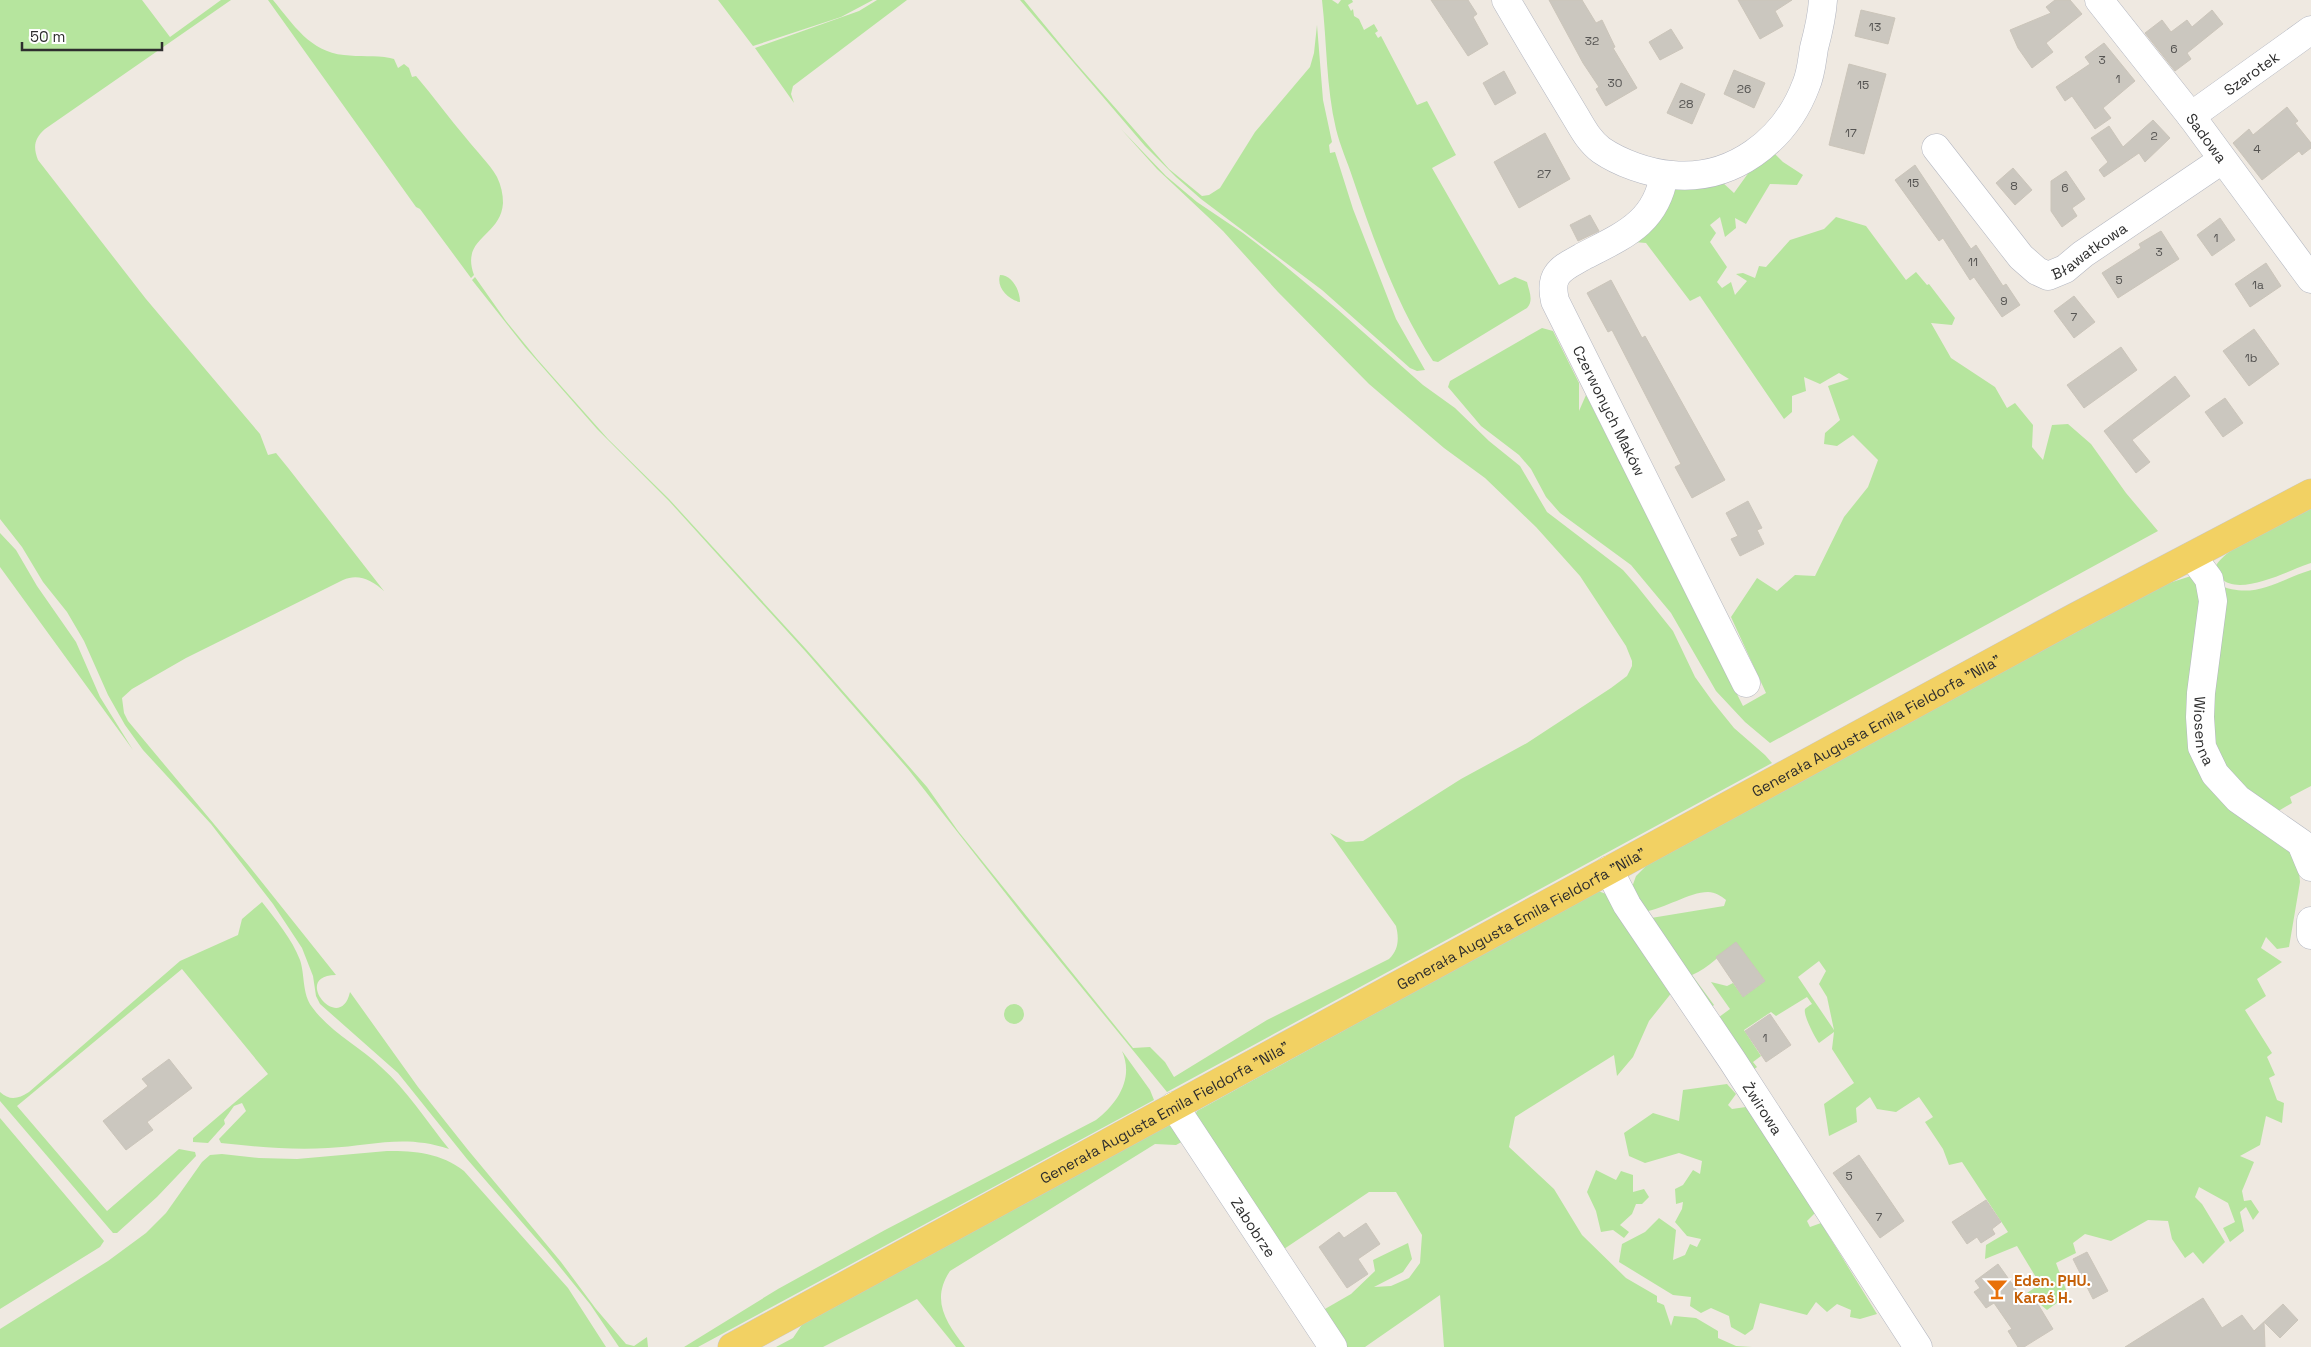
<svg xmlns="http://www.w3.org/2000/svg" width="2311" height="1347" viewBox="0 0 2311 1347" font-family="'Space Grotesk',sans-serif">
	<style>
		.green { fill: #b6e59e; fill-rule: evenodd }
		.building { fill: #cbc7bf; stroke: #cbc5ba }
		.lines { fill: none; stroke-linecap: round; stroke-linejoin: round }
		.minor-casing { stroke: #b4b7c1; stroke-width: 29 }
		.major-casing { stroke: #c9c9c9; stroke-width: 29 }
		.minor { stroke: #fff; stroke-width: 28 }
		.major { stroke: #f2d163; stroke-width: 28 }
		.labels { text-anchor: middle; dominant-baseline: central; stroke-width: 4; stroke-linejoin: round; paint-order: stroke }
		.number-label { font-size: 12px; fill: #555452 }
		.street-label { font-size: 15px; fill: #2e2e2e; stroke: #fff }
		.food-label { font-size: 15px; font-weight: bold; fill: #c56008; stroke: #fff; text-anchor: start }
	</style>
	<rect width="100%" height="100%" fill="#efe9e1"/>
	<path class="green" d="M0,0H142L170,37L221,0H231L45,129C34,139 33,147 38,160L146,299L260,434L268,455L276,453L289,469L384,591C372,580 358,573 343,580L186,658L132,689L122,698L124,713L128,721L249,866L336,975C290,975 340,1036 350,992L418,1087L468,1150L561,1262L596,1309L626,1344L634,1346L647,1337L648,1347H619L590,1304L547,1251L467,1159L398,1073L320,1004L316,996L313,976L302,948L273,904L211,824L143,750L125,725L108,695L84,641L67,612L43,582L22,547L0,519Z
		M268,0H273C293,24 310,52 344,55C359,57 375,55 390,58L394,59L398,68L404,64L409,68L412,77L416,76C433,96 449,118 466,138C476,151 489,163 497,177C501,185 503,194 503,203C501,237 460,237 474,275L471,278L420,209L416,207Z
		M718,0H873L841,17L753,46Z
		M877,0H907L793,86L791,94L794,103L755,48L859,11Z
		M1020,0H1024L1075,62L1169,169L1202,196L1209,195L1220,188L1255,132L1310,67L1314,53L1317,25L1323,100L1332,142L1329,145L1330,153L1335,152L1353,209L1396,319L1425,370L1417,371L1410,368L1322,290L1201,199L1176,177L1145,146Z
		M1322,0H1332L1338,4L1341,0H1352L1353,2L1348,5L1351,11L1353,9L1354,16L1359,19L1364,30L1374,24L1378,31L1375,33L1378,38L1381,36L1417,105L1427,101L1456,155L1432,168L1499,285L1515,277L1527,282C1529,291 1534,300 1527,308L1438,362L1433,361C1397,306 1374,241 1353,179C1348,163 1340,146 1336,129C1326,86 1327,43 1322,0Z
		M1121,129L1166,176L1197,202L1243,233L1278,260L1337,309L1423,385L1455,408L1489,441L1520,466L1547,512L1623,570L1637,586L1673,631L1695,677L1713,702L1734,728L1765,755L1772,763L1167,1092L1024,917L908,769L806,652L669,501L597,429L525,347L472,280L475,277L506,321L537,359L608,439L669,499L805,648L927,787L958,831L1133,1048L1150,1047L1165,1062L1174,1077L1267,1020L1389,959C1399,950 1399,938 1396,926L1330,833L1346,842L1363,841L1461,779L1527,743L1611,688L1627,676L1632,666V661L1626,646L1580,576L1536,527L1485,478L1444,448L1369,384L1278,292L1223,231L1157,169Z
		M1770,149L1783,162L1803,175L1797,185L1770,184L1746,224L1735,218L1736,228L1725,237L1720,217L1710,225L1716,233L1710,242L1727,267L1717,282L1722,288L1731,282L1735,295L1747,281L1736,274L1743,273L1755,278L1759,266L1766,267L1790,240L1824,229L1836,217L1866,226L1906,280L1916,272L1927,285L1929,284L1955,318L1952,325L1931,323L1951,358L1995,387L2007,408L2015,403L2033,425L2032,447L2043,460L2052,425L2068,424L2091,444L2126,493L2158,531L1770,743L1745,722L1716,691L1671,613L1631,565L1560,513L1546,497L1531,469L1519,455L1481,426L1448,387L1450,381L1542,328L1553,331L1579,383V411L1586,395L1743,706L1766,693L1731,617L1757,578L1777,591L1795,575L1815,576L1844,517L1868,487L1878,460L1853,435L1837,446L1824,444L1825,433L1840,420L1828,386L1849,379L1839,373L1820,384L1804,377L1806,391L1792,396V412L1784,419L1700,296L1690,301L1646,243L1623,241L1680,185L1722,182L1734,193L1762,154Z
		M1000,275C1012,275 1020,290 1020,302C1008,300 996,287 1000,275Z
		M2311,505V563C2291,569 2239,598 2221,578C2219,576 2217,571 2215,568C2221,549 2291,516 2311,505Z
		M0,533L16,550L37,586L76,642L100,697L133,750L0,567Z
		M2311,570V786L2290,797L2292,803L2270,816L2240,795L2206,733L2218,585C2255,600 2276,581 2311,570Z
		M2191,576L2201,582L2193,734L2286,838L2298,860L2300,882L2289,947L2277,949L2266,937L2261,948L2282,962L2257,979L2266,996L2245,1010L2272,1053L2267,1057L2275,1075L2269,1078L2277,1100L2284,1103L2282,1123L2266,1116L2260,1145L2240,1156L2254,1162L2242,1191L2244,1201L2251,1200L2259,1212L2253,1220L2246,1207L2240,1212L2244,1231L2230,1242L2223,1228L2235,1222L2228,1203L2199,1187L2195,1197L2202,1204L2225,1242L2203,1264L2193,1252L2185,1258L2172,1239L2168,1221L2148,1220L2111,1241L2085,1234L2073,1243L2076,1253L2056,1263L2068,1295L2047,1310L2035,1300L2026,1304L2024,1295L2040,1284L2017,1246L1985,1259L1986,1245L2008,1232L1962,1162L1949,1165L1943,1149L1925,1122L1933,1117L1919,1097L1896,1112L1877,1109L1870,1097L1856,1108L1857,1122L1829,1136L1824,1104L1854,1083L1832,1049L1834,1032L1819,1043C1815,1038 1803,1015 1805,1009C1806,1008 1811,1004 1812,1004L1807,997L1776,1016L1771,1012L1744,1030L1761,1056L1753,1062L1757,1067L1749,1073L1715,1020L1730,1009L1711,982L1727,986L1733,983L1743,997L1765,981L1736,943C1721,953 1709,968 1692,975L1714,1005L1708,1010L1645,919L1724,906L1726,900C1721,896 1715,892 1708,892C1689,892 1665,909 1643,912L1631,890L1636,876L1649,863L2160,586ZM1819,961L1826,971L1819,984L1827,997L1834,1030L1798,977Z
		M1598,891L1609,895L1673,991L1649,1021L1633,1057L1617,1076L1614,1055L1515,1117L1509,1147L1554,1189L1582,1235L1626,1278L1657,1296V1302L1664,1305L1671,1326L1674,1316L1696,1318L1718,1331V1338L1736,1346L1752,1347H1444L1440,1295L1365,1347H1341L1318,1313L1351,1294L1375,1271L1373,1260L1408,1243L1412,1259L1403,1272L1374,1287L1391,1286L1409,1278L1420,1263L1422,1235L1396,1192H1369L1284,1249L1194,1117L1197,1111Z
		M262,902C276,920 292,939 300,960C305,975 302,994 312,1007C330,1032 359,1046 381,1067C407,1090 427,1122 449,1149C403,1134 373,1146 328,1148C292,1150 257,1147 221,1143L219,1139L246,1111L242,1103L234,1106L224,1120L225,1124L208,1143L193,1142V1138L268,1074L182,969L17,1106L107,1211L179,1149L195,1152L196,1156L157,1197L117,1233H113L0,1101V1092C10,1101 18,1099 29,1092L180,961L238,935L242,919Z
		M1004 1014a10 10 0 1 1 20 0a10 10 0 1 1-20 0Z
		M1122,1051L1150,1090L1154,1100L698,1347H684L778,1289L885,1230L1096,1120C1118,1103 1134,1078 1122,1051Z
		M1727,1084L1736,1094L1728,1105L1732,1109L1746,1107L1815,1213L1807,1221L1810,1227L1821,1223L1877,1314L1860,1319L1850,1317L1851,1310L1837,1304L1827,1312L1816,1302L1807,1315L1760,1303L1753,1329L1745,1335L1731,1327L1729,1316L1711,1308L1701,1313L1690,1306L1691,1297L1673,1295L1619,1262L1622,1244L1645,1232L1659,1218L1676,1230L1673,1260L1685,1255L1690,1244L1697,1247L1701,1239L1687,1236L1675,1222L1682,1209L1683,1202L1676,1204L1675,1189L1683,1185L1693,1170L1700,1174L1702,1161L1679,1153L1645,1163L1629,1156L1624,1133L1653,1113L1679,1121L1683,1090Z
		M0,1118L104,1241L100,1247L0,1309Z
		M1169,1125L1175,1126L1187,1139L1176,1145L1155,1144L1147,1149L950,1271C930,1301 947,1323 965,1347H956L917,1299L823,1347H776L793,1338L803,1323Z
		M387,1151C416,1151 441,1153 464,1171L568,1288L606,1347H0V1329L108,1261L146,1233L166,1213L202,1162L210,1155L222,1154L259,1158L297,1159Z
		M1596,1170L1616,1180L1621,1171L1633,1175V1192L1644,1189L1649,1197L1642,1204H1636L1632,1214L1620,1225L1629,1232L1624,1238L1613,1230L1601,1232L1596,1211L1587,1192Z"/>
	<path class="building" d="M1431,0H1468L1477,14L1473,17L1488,44L1468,56Z
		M1549,0H1582L1596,23L1602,20L1615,47L1613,48L1637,88L1606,106L1596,89L1599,87L1583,63Z
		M1738,0H1792L1775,11L1783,26L1760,39Z
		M2055,0H2070L2082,14L2046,43L2053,52L2032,68L2018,48L2010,30L2051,13L2046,7Z
		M1861,10L1895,18L1888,44L1855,36Z
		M2212,10L2223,24L2187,53L2191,59L2175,71L2145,33L2162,20L2171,32L2187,20L2192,27Z
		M1671,29L1683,48L1660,60L1649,42Z
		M2104,43L2135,81L2103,108L2111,118L2095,129L2072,96L2065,101L2056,87L2090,64L2085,57Z
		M1849,64L1886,74L1864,154L1829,145Z
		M1734,70L1765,83L1754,108L1724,94Z
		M1504,71L1516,93L1495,105L1483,83Z
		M1681,83L1705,94L1692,124L1667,113Z
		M2287,107L2298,121L2295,123L2311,143V148L2302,155L2299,151L2262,180L2233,143L2249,129L2253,135Z
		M2153,120L2170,138L2145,162L2139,153L2104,177L2099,170L2108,162L2091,138L2109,126L2123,147Z
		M1545,133L1570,179L1519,208L1494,162Z
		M1915,165L1971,249L1976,245L2003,286L2006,284L2020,305L2002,317L1974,277L1970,280L1943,238L1939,241L1895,180Z
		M2013,168L2032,190L2015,205L1996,183Z
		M2066,171L2085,199L2072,208L2077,216L2062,227L2051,211V181Z
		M1590,215L1599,231L1578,241L1570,225Z
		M2220,218L2235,240L2212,256L2197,235Z
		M2161,231L2179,259L2118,298L2102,273L2141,248L2139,244Z
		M2266,263L2281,286L2250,307L2235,284Z
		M1611,280L1642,338L1645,336L1725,480L1692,498L1675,467L1681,464L1612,330L1608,332L1587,293Z
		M2074,296L2095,322L2074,338L2054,311Z
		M2254,329L2279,364L2249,386L2223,351Z
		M2121,347L2137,370L2084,408L2067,385Z
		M2175,376L2190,396L2132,440L2150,462L2136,473L2104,431Z
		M2225,398L2243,423L2223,437L2205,412Z
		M1748,501L1762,528L1757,530L1764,544L1740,556L1731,539L1738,536L1726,513Z
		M1736,942L1765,981L1743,997L1716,957Z
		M1770,1014L1791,1045L1766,1062L1745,1031Z
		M169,1059L192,1088L147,1122L153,1130L126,1150L103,1121L148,1086L142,1079Z
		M1859,1155L1904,1221L1880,1238L1833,1173Z
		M1986,1200L2001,1222L1992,1229L1995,1234L1981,1243L1977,1237L1967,1244L1952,1222Z
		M1366,1223L1380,1244L1358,1259L1368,1274L1347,1288L1319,1247L1339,1232L1344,1238Z
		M2087,1252L2108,1291L2093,1299L2073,1259Z
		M1998,1264L2028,1306L2036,1301L2053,1329L2024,1347H2018L2008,1331L2012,1329L1994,1303L1986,1308L1974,1292L1980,1288L1975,1281Z
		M2203,1298L2222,1328L2242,1315L2254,1331L2283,1304L2298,1320L2280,1338L2264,1322L2265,1347H2125Z"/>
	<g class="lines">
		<g class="minor-casing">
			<g id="minor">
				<path d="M1506,0C1528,38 1551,76 1574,114C1582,127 1588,140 1601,150C1620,163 1648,173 1672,175C1732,181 1785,141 1806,85C1811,74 1812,60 1814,48C1818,33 1822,16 1823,0"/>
				<path id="s1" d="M2099,0L2191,116L2311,279"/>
				<path id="s2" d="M2191,116L2311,30"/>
				<path id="s3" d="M1936,148L2021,257L2037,271L2048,276L2065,269L2083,254L2222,160"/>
				<path id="s4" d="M1664,175C1656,224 1622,236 1582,257C1574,262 1563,266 1557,275C1552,282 1553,292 1555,301L1746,683"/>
				<path id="s5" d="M2192,556L2209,579L2213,601L2201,693L2200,717L2202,747L2215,774L2238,799L2301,843L2311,867"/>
				<path id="s6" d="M1609,870L1627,905L1732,1060L1918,1347"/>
				<path d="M2311,921V935"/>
				<path id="s7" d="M1174,1106L1333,1347"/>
			</g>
		</g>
		<g class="major-casing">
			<g id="major">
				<path id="s8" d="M732,1347L2075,617L2311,493"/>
			</g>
		</g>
		<use href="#minor" class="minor"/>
		<use href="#major" class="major"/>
	</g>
	<defs>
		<g id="bar-bare" transform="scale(1.725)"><path d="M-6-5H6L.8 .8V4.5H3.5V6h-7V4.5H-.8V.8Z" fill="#e8710a" stroke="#fff" stroke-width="2.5" paint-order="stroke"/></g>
	</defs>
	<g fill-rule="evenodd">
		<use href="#bar-bare" x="1997" y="1289"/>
	</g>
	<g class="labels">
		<g class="number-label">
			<text x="1875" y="27">13</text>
			<text x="1592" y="41">32</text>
			<text x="2174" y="49">6</text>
			<text x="2102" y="60">3</text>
			<text x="2118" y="79">1</text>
			<text x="1615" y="83">30</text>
			<text x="1863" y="85">15</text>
			<text x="1744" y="89">26</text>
			<text x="1686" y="104">28</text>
			<text x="1851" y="133">17</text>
			<text x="2154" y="136">2</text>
			<text x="2257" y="149">4</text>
			<text x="1544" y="174">27</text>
			<text x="1913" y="183">15</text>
			<text x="2014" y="186">8</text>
			<text x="2065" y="188">6</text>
			<text x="2216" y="238">1</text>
			<text x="2159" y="252">3</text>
			<text x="1973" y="262">11</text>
			<text x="2119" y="280">5</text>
			<text x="2258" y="285">1a</text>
			<text x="2004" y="301">9</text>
			<text x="2074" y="317">7</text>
			<text x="2251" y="358">1b</text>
			<text x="1765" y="1038">1</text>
			<text x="1849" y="1176">5</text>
			<text x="1879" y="1217">7</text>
		</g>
		<g class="street-label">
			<text stroke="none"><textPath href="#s2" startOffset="74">Szarotek</textPath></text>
			<text stroke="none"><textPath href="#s1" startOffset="175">Sadowa</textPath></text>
			<text stroke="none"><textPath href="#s3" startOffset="220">Bławatkowa</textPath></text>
			<text stroke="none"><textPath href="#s4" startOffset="302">Czerwonych Maków</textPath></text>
			<text stroke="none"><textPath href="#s8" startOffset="1302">Generała Augusta Emila Fieldorfa "Nila"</textPath></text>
			<text stroke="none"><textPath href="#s5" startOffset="182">Wiosenna</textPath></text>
			<text stroke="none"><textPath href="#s8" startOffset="898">Generała Augusta Emila Fieldorfa "Nila"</textPath></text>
			<text stroke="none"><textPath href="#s6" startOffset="284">Żwirowa</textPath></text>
			<text stroke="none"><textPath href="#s8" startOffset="492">Generała Augusta Emila Fieldorfa "Nila"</textPath></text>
			<text stroke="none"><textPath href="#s7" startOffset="145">Zabobrze</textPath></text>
		</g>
		<g class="food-label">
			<text x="2014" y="1280">Eden. PHU.<tspan x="2014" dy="17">Karaś H.</tspan></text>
		</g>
	</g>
	<path d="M22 42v8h140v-8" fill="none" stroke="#2e2e2e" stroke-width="2.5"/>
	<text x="30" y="42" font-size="15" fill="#2e2e2e" stroke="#ffffff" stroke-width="4" paint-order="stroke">50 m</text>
</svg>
